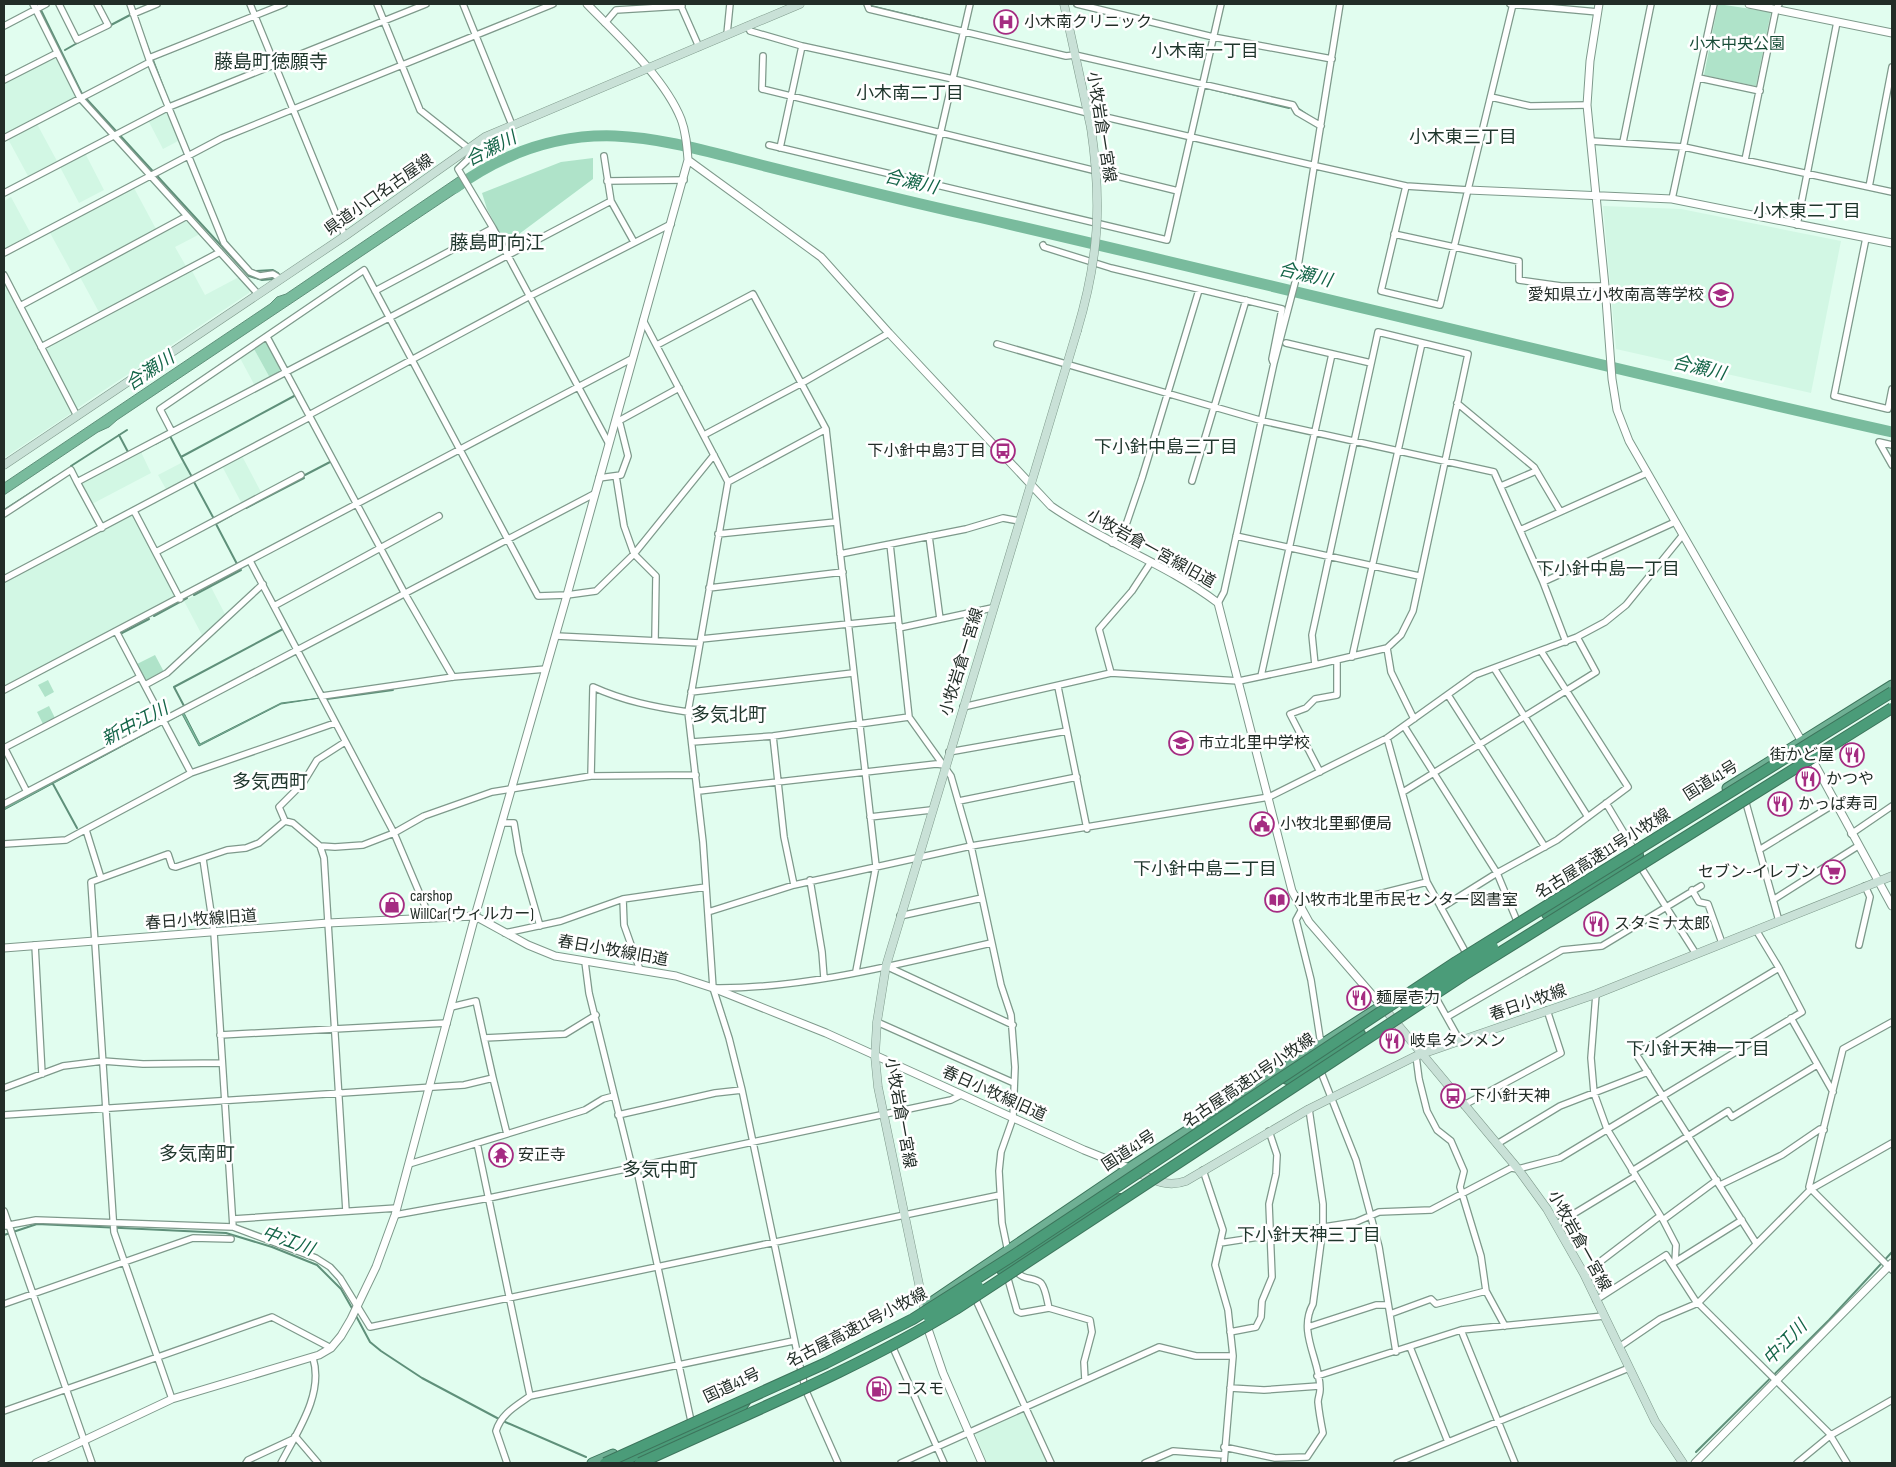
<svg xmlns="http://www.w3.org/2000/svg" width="1896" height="1467" viewBox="0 0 1896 1467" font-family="'Sofia Sans Condensed','Noto Sans JP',sans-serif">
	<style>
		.built { fill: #d2f7e4 }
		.green { fill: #afe3c9 }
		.water { fill: #79bb9d; stroke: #5f907a }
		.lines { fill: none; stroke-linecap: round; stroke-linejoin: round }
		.stream { stroke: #5f907a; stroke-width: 2 }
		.river { stroke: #79bb9d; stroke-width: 11 }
		.minor-casing { stroke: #7e998b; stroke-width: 8 }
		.tertiary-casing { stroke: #7e998b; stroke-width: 9 }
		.secondary-casing { stroke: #7e998b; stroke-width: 9 }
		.trunk-casing { stroke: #3d755c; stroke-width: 11 }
		.motorway-casing { stroke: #3d755c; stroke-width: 12 }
		.minor { stroke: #fff; stroke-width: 5.5 }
		.tertiary { stroke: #fff; stroke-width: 7 }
		.secondary { stroke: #c9e1d7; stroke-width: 8 }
		.trunk { stroke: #6fb094; stroke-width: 9 }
		.motorway { stroke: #4b9c79; stroke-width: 10 }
		.secondary-bridge-casing { stroke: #7e998b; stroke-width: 9; stroke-linecap: butt }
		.motorway-bridge-casing { stroke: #3d755c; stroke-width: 12; stroke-linecap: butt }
		.secondary-bridge { stroke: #c9e1d7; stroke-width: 8 }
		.motorway-bridge { stroke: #4b9c79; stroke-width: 10 }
		.labels { text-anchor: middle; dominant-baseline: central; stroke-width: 5; stroke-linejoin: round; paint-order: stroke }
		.poi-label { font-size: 16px; fill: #222d27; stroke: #fff; text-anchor: start }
		.park-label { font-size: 16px; fill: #194d38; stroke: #fff }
		.street-label { font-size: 16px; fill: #222d27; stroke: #fff }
		.neighbourhood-label { font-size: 18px; fill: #1f362c; stroke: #fff }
		.water-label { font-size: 18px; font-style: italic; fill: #146548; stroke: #fff }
		.quarter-label { font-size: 19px; fill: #1f362c; stroke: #fff }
	</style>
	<rect width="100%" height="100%" fill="#e1fdef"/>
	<path class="built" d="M50,59H57L75,95L74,99L4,136V83Z
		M166,111L180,140L163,149L148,120Z
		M37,124L57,161L28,176L8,139Z
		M85,153L104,190L79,203L60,167Z
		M134,188L156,229L72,273L49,231Z
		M11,197L31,234L4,249V201Z
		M1603,206L1681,209L1841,241L1811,393L1616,349Z
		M186,221L200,234L175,247L187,268L100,314L80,277Z
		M192,271L205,295L239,277L250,289L249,293L76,409L46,351L48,348Z
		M4,280L73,412L4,458Z
		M254,349L270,378L255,386L240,358Z
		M141,452L151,473L92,504L82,482Z
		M242,456L262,494L242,504L222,466Z
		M183,462L191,478L167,491L158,475Z
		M131,514L135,515L176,594V597L4,687V581Z
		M211,587L226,616L203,637L184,601Z
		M1022,1411L1025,1412L1048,1463H987L975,1434L976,1432Z"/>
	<path class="green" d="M1718,4L1771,12L1756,86L1704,75Z
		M593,158V179L511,240L507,235L502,237L487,209L482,193L561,162Z
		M265,341L268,342L283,370L270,378L254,349Z
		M155,655L164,672L146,680L137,664Z
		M48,680L54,692L45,697L38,685Z
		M49,706L55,718L43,724L37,712Z"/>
	<path class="water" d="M461,175L468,185L117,420L109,427L98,432L4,495V483L270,304L277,297L286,294Z
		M320,698L281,704L199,746L182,714L4,810V807L183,711L200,744L281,703Z"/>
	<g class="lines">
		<path class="stream" d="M38,4L82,94L249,276L262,280L273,279L274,282
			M871,4V6L941,23
			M111,25L130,15
			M145,40L150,53
			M65,50L79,42
			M153,60L165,92
			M1211,89L1289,108
			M1299,109L1309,116
			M256,271L273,270L278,273
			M119,435L128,452
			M155,444L170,436L181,457
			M140,452L149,447
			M71,466L127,430
			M305,475L330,462
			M192,477L181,457L296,395
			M194,482L214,519
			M246,508L304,478
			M4,510L55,477
			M232,515L216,524L237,564
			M194,595L241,570
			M154,616L187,598
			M120,634L149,619
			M327,699L393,690
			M184,706L174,687L283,629
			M53,784L77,828
			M4,1235L37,1224L226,1233L272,1247L317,1265L341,1289L353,1310
			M355,1314L370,1342L381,1351L422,1378L499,1419
			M503,1421L586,1457
			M1696,1452L1829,1320L1892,1252"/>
		<path class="river" d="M455,188C502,154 556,134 615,136C664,138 713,153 761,165C833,183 905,201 978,217C1283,287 1587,364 1892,432"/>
		<g class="minor-casing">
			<path id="minor" d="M33,4L80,98L258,294
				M59,4L77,40L108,25L97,4
				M130,4L150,62L224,243L250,272L260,276L273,274L281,279
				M250,4L345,236
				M377,4L420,110L468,148
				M463,4L512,125
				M680,4L699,47
				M867,4L869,9L1066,56L1075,55L1293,105L1297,112L1321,126
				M1077,4L1213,37L1332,59
				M1510,4L1598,12
				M133,14L157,4
				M605,23L616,10L682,6
				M4,26L46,4
				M748,26L750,31L802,46L953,79L1088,113L1316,166L1406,186L1468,190
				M727,34L730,4
				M763,56L762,89L1178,191
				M149,58L284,4
				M1699,78L1760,91
				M4,80L57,53
				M1491,97L1530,106L1587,105
				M4,138L150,62
				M484,139L480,148L458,169L493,228L609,444
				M1591,141L1684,147L1892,192
				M1623,142L1651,4
				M769,145L1167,240L1221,4
				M780,148L802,46
				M604,156L611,201L634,242
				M1745,160L1776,9L1779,4
				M607,181L684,180
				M929,183L970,4
				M1406,186L1381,291L1440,305L1513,4
				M1869,187L1892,67
				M4,193L169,107L426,4
				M1672,199L1714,4
				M1797,225L1837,22
				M1394,234L1519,261V280L1561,286H1605
				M1866,238L1834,396L1888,409L1892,389
				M1043,245L1044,247L1111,268L1282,309L1272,359L1273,362
				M4,253L222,138L553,4
				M4,275L77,416
				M375,291L493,228
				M20,306L187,216
				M643,320L728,482L688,712L703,842L713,988L729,1038L742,1090L801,1371L806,1391L838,1463
				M267,337L405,594L453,677
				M1286,343L1371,363
				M997,344L1263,421L1494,472L1543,582L1566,642
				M657,345L753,294L826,429L876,866L856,971
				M41,347L220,252
				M1457,403L1534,467L1560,511
				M309,415L530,296L671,224
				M615,423L679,388
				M172,432L160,409L364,270L538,596L567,595L596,591L634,554L714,455
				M704,435L802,383L889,333
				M1892,445L1879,442L1892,465
				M616,476L624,526L634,554L656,576L655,639
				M599,478L621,475L628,456L620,424L615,423
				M1192,481L1246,300
				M728,482L826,429
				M1501,486L1536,471
				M134,511L180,599
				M4,514L71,470L77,482
				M102,528L77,482L611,201
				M1520,530L1647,473
				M718,534L836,522
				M929,536L940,619
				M1236,536L1419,576
				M1112,543L1127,522L1142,478L1199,290
				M890,544L909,717L951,776L971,846L1001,985L1011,1015L1015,1067L1013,1118L1001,1152L999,1171L1002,1223L1008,1252
				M156,552L301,475
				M840,554L966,529L1003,518L1019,521
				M250,561L394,833L430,918
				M4,579L310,417
				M1543,582L1675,522
				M709,588L843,572
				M1218,603L1224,592L1274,363L1296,279L1340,4
				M274,606L439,516
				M899,628L992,608
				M116,631L191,773
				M556,636L700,643
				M701,639L898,619
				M1387,648L1391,672L1414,719
				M1352,657L1422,343
				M1494,668L1588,817
				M1111,673L1099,629L1132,591L1151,562
				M1261,676L1332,354
				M145,685L167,673L263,584
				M1058,687L1087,829
				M4,690L633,358
				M691,692L853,673
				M1448,695L1545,847
				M322,696L453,677L546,669
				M963,707L1111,673L1239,681L1315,665L1387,648L1401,635L1413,611L1468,354L1378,332L1312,635L1315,665
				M1404,726L1497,873L1517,921
				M773,736L784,837L794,885
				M1387,738L1427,882L1466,953
				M692,742L773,736L909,717
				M4,747L27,792
				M4,748L140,677
				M949,752L1067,731
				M1320,772L1290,714L1306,708L1315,699L1337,695V660
				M591,776L593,687C624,701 654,707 688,712
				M699,791L936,764L945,765
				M1403,792L1596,672L1577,637
				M959,801L1077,777
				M1606,803L1633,848
				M1746,803L1779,921
				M4,804L594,494
				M870,817L931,810
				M285,821L279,807L303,783L317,760L345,742
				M503,823H514L519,853L540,926
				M86,830L101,878
				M1851,834L1892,806
				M4,844L66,840L191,773L335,723
				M320,846L324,858L346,1211
				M1759,850L1836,803
				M203,859L214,933L233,1227
				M1642,869L1696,954
				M810,880L822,952L824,978
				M1692,890L1699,902L1708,904L1722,943
				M1375,895L1427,882
				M623,899L624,925L640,970
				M1773,900L1858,846
				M1441,908L1497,873L1557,840L1628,787L1541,651
				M1302,909L1296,920L1311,980L1320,1038L1324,1043
				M708,912L794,885L971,846L1269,797L1387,738L1475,675L1577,637L1605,622L1626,605L1682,536
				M900,916L982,898
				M505,933L561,921L623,899L706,887
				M35,945L42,1074
				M1859,945L1870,897L1865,886
				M585,962L589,993L632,1167
				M886,966L1013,1025
				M715,988C805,989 903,963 991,943
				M1596,994L1591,1058L1594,1093L1607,1129L1663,1220L1676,1245L1675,1262L1672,1264
				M1436,998L1460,1041
				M451,1007L476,1001L484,1038
				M1447,1017L1562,950L1602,946L1701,886
				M1791,1018L1833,1092
				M877,1022L1014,1083
				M1892,1022L1843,1049L1809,1187L1892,1270
				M220,1035L447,1023
				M1416,1056L1419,1079L1427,1111L1437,1130L1451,1141L1464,1171L1460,1187L1481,1256L1486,1291L1505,1326
				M1321,1072L1356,1160L1379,1247L1396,1352
				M493,1078L507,1134
				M4,1088L63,1066L103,1061L143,1064L222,1063
				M1464,1105L1561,1053L1547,1010
				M4,1115L464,1085L493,1078L484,1038L565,1034L596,1015
				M618,1115L715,1093L742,1090
				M477,1143L530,1396
				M1497,1144L1560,1106L1648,1072
				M409,1164L585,1110L603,1099L614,1096
				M636,1166L691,1421
				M1203,1170L1223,1230L1215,1265L1228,1310L1233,1356L1224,1463
				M1632,1171L1728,1111L1732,1117L1817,1065
				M1720,1185L1782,1155L1820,1129L1824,1130
				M4,1211L92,1463
				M395,1215L489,1198L951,1100L961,1095
				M233,1219L397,1208
				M1663,1220L1717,1180
				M1557,1224L1636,1176
				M4,1226L36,1220L233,1227L316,1258L330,1267L340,1278L370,1327L1000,1195
				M1220,1243L1356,1222L1379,1212L1431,1210L1511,1168L1518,1169L1560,1158L1802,1012L1779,968L1756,930
				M1756,1243L1636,1054L1779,968
				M1675,1262L1742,1220
				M1018,1273C1024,1280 1034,1277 1041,1283C1046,1289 1047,1301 1049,1308
				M1584,1274L1660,1216
				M1008,1279L1017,1311L1021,1313L1049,1308L1090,1320L1092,1332L1084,1362L1085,1380
				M976,1300L1051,1463
				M1596,1300L1666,1255L1695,1300L1831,1435
				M4,1304L193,1238L231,1239
				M1390,1314L1431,1299L1436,1304L1486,1291
				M1308,1327L1376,1305H1388
				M1461,1330L1515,1463
				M1230,1332L1256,1327L1261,1317L1262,1301L1272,1277L1269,1204L1276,1174L1277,1155L1269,1131
				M1410,1347L1448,1442
				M1619,1347L1660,1319L1698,1303L1811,1189L1892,1143
				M894,1350L944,1463
				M1317,1376L1461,1330L1604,1316
				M1230,1388L1264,1390L1319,1386
				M172,1399L114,1232L91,882L168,854L172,866L176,867L227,850L246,848L259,843L285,821L293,823L320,846L335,847L363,845L394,833L424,816L492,792L591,776L696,775
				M4,1411L272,1317L331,1348
				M1830,1435L1847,1463
				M295,1436L318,1463
				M1224,1447L1275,1458L1307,1457L1323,1433C1321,1423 1319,1412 1318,1402C1318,1398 1320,1394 1320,1390C1321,1361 1297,1333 1313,1304L1323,1227V1204L1309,1109
				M246,1463L248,1460L293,1439
				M281,1463C297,1432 324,1394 313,1358
				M507,1463L496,1431C501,1414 516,1406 530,1396L793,1341
				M901,1463L1159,1347L1196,1356H1233
				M1145,1463L1173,1451L1224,1455
				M1397,1463L1629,1368
				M1797,1463L1831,1435L1892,1400"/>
		</g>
		<g class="tertiary-casing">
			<path id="tertiary" d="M1599,4L1590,61L1587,105L1605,286L1612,379L1617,410L1629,441L1813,761L1892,906
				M1749,4L1892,33
				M688,160L821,257L889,333L1051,506C1104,543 1167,564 1218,603L1292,891L1309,922L1381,1005
				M1468,190L1672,199L1892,243
				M4,948L328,923L475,916L528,945L555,956L676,976L713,988L826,1033L1084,1150L1129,1168
				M928,1329L943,1373L982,1463
				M36,1463L172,1399L319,1355L331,1348L341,1336L351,1319L376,1267L395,1215L475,916L567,595L688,160C687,146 686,132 681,119C664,77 618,36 587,4
				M1695,1463L1892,1263"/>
		</g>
		<g class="secondary-casing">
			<path id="secondary" d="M1064,4L1091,128
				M4,465L345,236L485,137L800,4
				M1383,1007L1518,1169L1547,1209L1584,1274L1655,1421L1683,1463
				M1135,1171C1153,1180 1167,1188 1186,1181L1309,1109L1416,1056L1596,994L1892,876
				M925,1313L878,1087L875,1056L877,1022L886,966L1077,331"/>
		</g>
		<g class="trunk-casing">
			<path id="trunk" d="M1727,788L1892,685
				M927,1305L1129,1168L1392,999
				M592,1463L613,1454"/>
		</g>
		<g class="motorway-casing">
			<path id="motorway" d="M1547,914L1638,855
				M1287,1079L1360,1034
				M1002,1270L1110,1200L1121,1199
				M618,1463L740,1409L746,1400"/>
		</g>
		<use href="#minor" class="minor"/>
		<use href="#tertiary" class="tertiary"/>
		<use href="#secondary" class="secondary"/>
		<use href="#trunk" class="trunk"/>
		<use href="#motorway" class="motorway"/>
		<g class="secondary-bridge-casing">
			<path id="secondary-bridge" d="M1077,331C1099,258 1102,203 1091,128"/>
		</g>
		<g class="motorway-bridge-casing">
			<path id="motorway-bridge" d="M1404,1004L1493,947
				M929,1318L978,1286
				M605,1463L826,1363L913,1319L1014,1255L1456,962L1892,692
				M640,1463C746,1414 856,1370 956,1309L1464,975L1892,708"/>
		</g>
		<use href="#secondary-bridge" class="secondary-bridge"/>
		<use href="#motorway-bridge" class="motorway-bridge"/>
	</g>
	<defs>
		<g id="hospital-ring" transform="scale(1.25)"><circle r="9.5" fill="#fff" stroke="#a52c82" stroke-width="1.5"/><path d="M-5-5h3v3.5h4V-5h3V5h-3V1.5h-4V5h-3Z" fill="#a52c82"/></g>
		<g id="school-ring" transform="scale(1.25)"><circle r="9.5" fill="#fff" stroke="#a52c82" stroke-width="1.5"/><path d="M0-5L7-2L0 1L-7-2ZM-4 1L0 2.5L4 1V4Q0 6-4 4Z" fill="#a52c82"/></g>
		<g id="bus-ring" transform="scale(1.25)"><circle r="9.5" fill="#fff" stroke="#a52c82" stroke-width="1.5"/><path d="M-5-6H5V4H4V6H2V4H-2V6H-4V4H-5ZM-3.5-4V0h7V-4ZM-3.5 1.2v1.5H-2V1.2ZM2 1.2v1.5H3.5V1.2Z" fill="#a52c82"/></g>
		<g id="restaurant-ring" transform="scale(1.25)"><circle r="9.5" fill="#fff" stroke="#a52c82" stroke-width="1.5"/><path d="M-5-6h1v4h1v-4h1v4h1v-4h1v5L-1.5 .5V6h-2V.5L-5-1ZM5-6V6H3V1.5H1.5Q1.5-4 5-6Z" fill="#a52c82"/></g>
		<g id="civic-ring" transform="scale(1.25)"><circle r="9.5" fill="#fff" stroke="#a52c82" stroke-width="1.5"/><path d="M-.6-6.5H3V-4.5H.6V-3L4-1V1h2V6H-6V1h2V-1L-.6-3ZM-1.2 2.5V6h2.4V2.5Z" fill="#a52c82"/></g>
		<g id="supermarket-ring" transform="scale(1.25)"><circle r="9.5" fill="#fff" stroke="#a52c82" stroke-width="1.5"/><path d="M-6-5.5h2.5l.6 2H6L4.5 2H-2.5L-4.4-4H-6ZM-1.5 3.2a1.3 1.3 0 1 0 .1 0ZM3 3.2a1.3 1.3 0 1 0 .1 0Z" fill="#a52c82"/></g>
		<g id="library-ring" transform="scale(1.25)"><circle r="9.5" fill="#fff" stroke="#a52c82" stroke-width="1.5"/><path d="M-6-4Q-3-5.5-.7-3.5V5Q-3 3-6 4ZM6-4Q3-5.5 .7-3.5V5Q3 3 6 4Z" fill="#a52c82"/></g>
		<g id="shop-ring" transform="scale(1.25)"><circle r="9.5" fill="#fff" stroke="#a52c82" stroke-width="1.5"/><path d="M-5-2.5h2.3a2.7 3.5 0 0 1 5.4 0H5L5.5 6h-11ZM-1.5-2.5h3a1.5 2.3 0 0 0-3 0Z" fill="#a52c82"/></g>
		<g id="temple-ring" transform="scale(1.25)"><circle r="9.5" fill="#fff" stroke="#a52c82" stroke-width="1.5"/><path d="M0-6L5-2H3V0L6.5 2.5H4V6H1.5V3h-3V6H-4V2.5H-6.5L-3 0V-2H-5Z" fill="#a52c82"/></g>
		<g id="fuel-ring" transform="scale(1.25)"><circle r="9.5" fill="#fff" stroke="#a52c82" stroke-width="1.5"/><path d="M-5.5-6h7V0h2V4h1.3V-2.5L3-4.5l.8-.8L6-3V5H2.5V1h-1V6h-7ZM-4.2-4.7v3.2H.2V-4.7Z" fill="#a52c82"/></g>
	</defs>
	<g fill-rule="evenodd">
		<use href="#hospital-ring" x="1006" y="22"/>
		<use href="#school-ring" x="1721" y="295"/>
		<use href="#bus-ring" x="1003" y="451"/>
		<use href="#school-ring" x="1181" y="743"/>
		<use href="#restaurant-ring" x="1852" y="755"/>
		<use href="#restaurant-ring" x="1808" y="779"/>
		<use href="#restaurant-ring" x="1780" y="804"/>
		<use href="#civic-ring" x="1262" y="824"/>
		<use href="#supermarket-ring" x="1833" y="872"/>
		<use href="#library-ring" x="1277" y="900"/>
		<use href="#shop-ring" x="392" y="905"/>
		<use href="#restaurant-ring" x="1596" y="924"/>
		<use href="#restaurant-ring" x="1359" y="998"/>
		<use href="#restaurant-ring" x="1392" y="1041"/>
		<use href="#bus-ring" x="1453" y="1096"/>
		<use href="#temple-ring" x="501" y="1155"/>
		<use href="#fuel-ring" x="879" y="1389"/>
	</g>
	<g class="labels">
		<g class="poi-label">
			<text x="1024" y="22">小木南クリニック</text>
			<text x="1704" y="295" text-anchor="end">愛知県立小牧南高等学校</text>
			<text x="986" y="451" text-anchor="end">下小針中島3丁目</text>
			<text x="1198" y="743">市立北里中学校</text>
			<text x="1834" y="755" text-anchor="end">街かど屋</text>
			<text x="1826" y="779">かつや</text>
			<text x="1798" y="804">かっぱ寿司</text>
			<text x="1280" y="824">小牧北里郵便局</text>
			<text x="1816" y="872" text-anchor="end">セブン-イレブン</text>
			<text x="410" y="896">carshop<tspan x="410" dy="18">WillCar(ウィルカー)</tspan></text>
			<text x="1294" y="900">小牧市北里市民センター図書室</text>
			<text x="1614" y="924">スタミナ太郎</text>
			<text x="1376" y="998">麺屋壱力</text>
			<text x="1410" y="1041">岐阜タンメン</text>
			<text x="1470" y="1096">下小針天神</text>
			<text x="518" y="1155">安正寺</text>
			<text x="896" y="1389">コスモ</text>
		</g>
		<g class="park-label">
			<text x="1737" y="44">小木中央公園</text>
		</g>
		<g class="street-label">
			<text transform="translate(1101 127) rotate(81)">小牧岩倉一宮線</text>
			<text transform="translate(379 195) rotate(-35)">県道小口名古屋線</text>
			<text transform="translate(1151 549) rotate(29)">小牧岩倉一宮線旧道</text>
			<text transform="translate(962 662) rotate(-73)">小牧岩倉一宮線</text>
			<text transform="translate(1711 781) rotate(-32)">国道41号</text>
			<text transform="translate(1603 854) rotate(-32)">名古屋高速11号小牧線</text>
			<text transform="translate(201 920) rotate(-4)">春日小牧線旧道</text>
			<text transform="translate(613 951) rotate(10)">春日小牧線旧道</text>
			<text transform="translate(1528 1003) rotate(-19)">春日小牧線</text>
			<text transform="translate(1249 1081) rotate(-34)">名古屋高速11号小牧線</text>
			<text transform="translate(994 1094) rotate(24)">春日小牧線旧道</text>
			<text transform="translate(900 1113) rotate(80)">小牧岩倉一宮線</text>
			<text transform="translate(1129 1151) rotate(-33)">国道41号</text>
			<text transform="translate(1579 1241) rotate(61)">小牧岩倉一宮線</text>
			<text transform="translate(857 1328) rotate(-27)">名古屋高速11号小牧線</text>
			<text transform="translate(732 1386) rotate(-25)">国道41号</text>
		</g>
		<g class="neighbourhood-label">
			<text x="1205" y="51">小木南一丁目</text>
			<text x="910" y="93">小木南二丁目</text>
			<text x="1463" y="137">小木東三丁目</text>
			<text x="1807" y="211">小木東二丁目</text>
			<text x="1166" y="447">下小針中島三丁目</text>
			<text x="1608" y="569">下小針中島一丁目</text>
			<text x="1205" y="869">下小針中島二丁目</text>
			<text x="1698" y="1049">下小針天神一丁目</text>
			<text x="1309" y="1235">下小針天神三丁目</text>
		</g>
		<g class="water-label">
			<text transform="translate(491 149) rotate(-27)">合瀬川</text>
			<text transform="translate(911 182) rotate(13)">合瀬川</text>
			<text transform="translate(1305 275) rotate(13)">合瀬川</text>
			<text transform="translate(1699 368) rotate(13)">合瀬川</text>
			<text transform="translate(150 371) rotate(-34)">合瀬川</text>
			<text transform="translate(135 724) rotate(-28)">新中江川</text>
			<text transform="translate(288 1241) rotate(20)">中江川</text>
			<text transform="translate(1785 1343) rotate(-46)">中江川</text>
		</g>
		<g class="quarter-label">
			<text x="271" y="62">藤島町徳願寺</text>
			<text x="497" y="243">藤島町向江</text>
			<text x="729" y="715">多気北町</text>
			<text x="270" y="782">多気西町</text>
			<text x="197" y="1154">多気南町</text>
			<text x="660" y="1170">多気中町</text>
		</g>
	</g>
	<rect width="1896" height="1467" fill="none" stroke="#222d27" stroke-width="10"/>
</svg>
